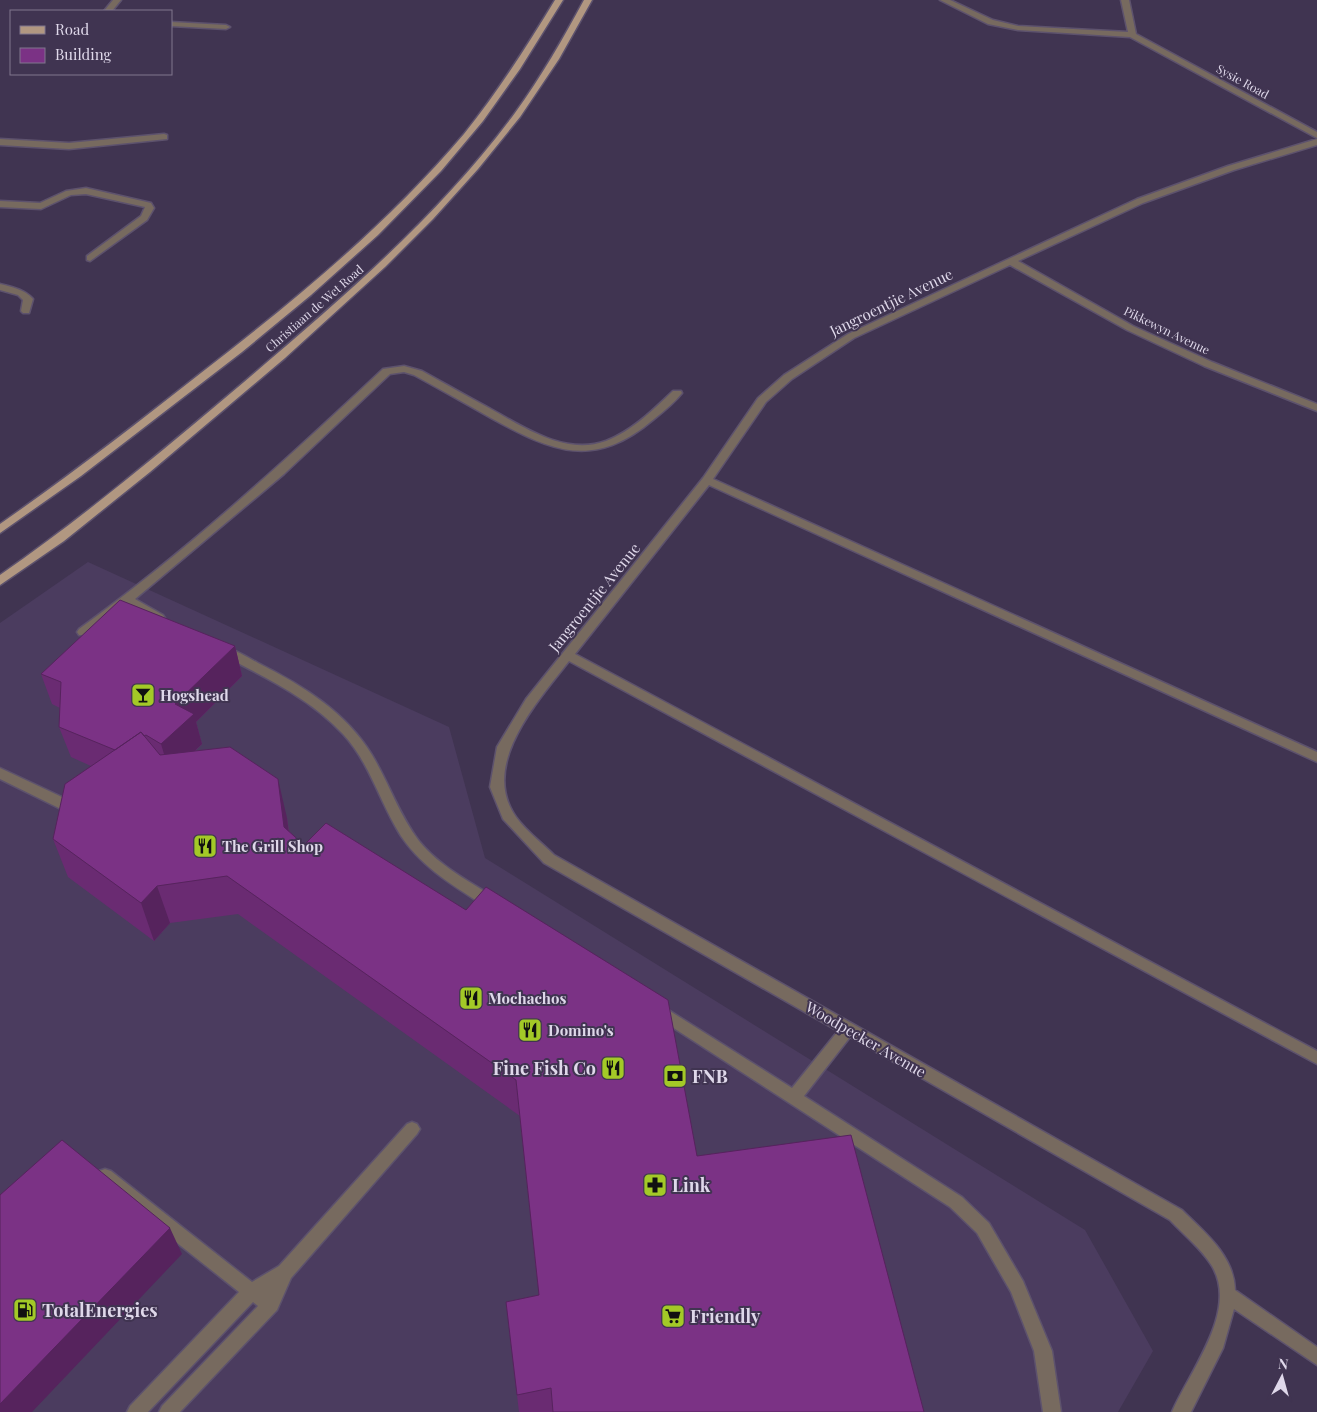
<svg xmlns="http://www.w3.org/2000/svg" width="1317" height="1412" viewBox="0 0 1317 1412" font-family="'Playfair Display',serif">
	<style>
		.built { fill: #4b3c5f }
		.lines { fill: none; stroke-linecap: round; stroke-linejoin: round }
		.minor-casing { stroke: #5d526d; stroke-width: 3 }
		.major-casing { stroke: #5d526d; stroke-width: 3 }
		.minor { fill: #776a5f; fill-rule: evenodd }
		.major { fill: #b19781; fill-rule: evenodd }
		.wall { fill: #6a2b72 }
		.shaded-wall { fill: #56235d }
		.building { fill: #7b3285; stroke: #56235d }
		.labels { text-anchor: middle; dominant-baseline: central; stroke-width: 4; stroke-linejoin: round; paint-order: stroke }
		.far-street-label { font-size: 12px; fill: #dfd8ea; stroke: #403451 }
		.street-label { font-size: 15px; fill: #dfd8ea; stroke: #403451 }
		.poi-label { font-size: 15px; font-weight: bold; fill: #dfd8ea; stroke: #403451; text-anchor: start }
		.near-poi-label { font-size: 18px; font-weight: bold; fill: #dfd8ea; stroke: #403451; text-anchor: start }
	</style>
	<rect width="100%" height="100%" fill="#403451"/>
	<path class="built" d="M88,562L449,727L485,858L1085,1230L1153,1351L1118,1412H0V623Z"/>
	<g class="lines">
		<g class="minor-casing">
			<path id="minor" d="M113,0H121L112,11H104Z
				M940,0H950L993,20L1018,26L1128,32L1121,0H1129L1136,34L1317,132V138L1130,37L1018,30L988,24Z
				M171,22L226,25L230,27L226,29L171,26Z
				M164,134L167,135V139L69,149L0,145V139L69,143Z
				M1317,139V145L1234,170L1143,203L1018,261L1133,326L1212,362L1317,404V411L1204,366L1127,330L1010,265L854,338L792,379L766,402L713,479L1317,752V762L709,485L575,654L1317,1051V1064L569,661C538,701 479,765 516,817C526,831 542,843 554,855L1182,1210C1204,1232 1234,1255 1235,1290L1317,1347V1365L1234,1309L1223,1348L1191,1412H1172C1189,1372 1239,1311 1212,1266C1201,1248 1184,1235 1170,1220L850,1037L804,1096L962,1197L989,1223L1023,1281L1052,1351L1061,1412H1043L1034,1351L1011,1292L977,1233L950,1207L652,1014L650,1010L652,1006L657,1004L662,1006L792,1088L838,1031L544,863L503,819L490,787L497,747L526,699L703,478L758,398L784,375L848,334L1137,199L1228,166Z
				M86,188L151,203L154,208L147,220L90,261L87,260V256L141,216L145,207L86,194L71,195L41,209L0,207V201L40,203L66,191Z
				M0,284C12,287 24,289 33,299L29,313H23L21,311L23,300L18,295L0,290Z
				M404,366L422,371C444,383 466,396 489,408C523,427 565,456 606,441C632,431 653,410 673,391H681L682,393C674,403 664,411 654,419C594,470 553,452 491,418C466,404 440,389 414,375L404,372L390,374L284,474L135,599L163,615L165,618L163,621H155L128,605L87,635H79L77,632L79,629C187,551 286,460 383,369Z
				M224,647C236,650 247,657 258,663C302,685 346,712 372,755C389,783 399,815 419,841C440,867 471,882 498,900L500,904L498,908L493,910L488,908C456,887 423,869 401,836C380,803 370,763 343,734C310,698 263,676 220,654L218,651Z
				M0,768L81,806L83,810L81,814H71L0,779Z
				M412,1122L417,1124L420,1129L417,1134L291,1278L277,1310L180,1412H159L162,1406L258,1306L253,1302L148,1412H127L130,1406L239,1292L99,1181L97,1176L99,1171L105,1169L111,1171L252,1282L279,1266L407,1124Z"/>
		</g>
		<g class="major-casing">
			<path id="major" d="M555,0H563L520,69L483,121L441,171L378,235L311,295L242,352L81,476L0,533V524C69,476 135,425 201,373C295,300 387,225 464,134C498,92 527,46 555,0Z
				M584,0H592L559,59L520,117L478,169L433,219L385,267L285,358L150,472L64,541L0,585V575C81,519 156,456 231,393C332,307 436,220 515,113C541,77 563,39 584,0Z"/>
		</g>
		<use href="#minor" class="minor"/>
		<use href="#major" class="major"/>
	</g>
	<path class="wall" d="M235,646L242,676L196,722L202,744L195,751L287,818L289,831L304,845L697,1156L924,1412H519L517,1395L539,1295L520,1116L238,914L170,923L154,941L68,877L53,839L91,766L71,757L59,727L60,708L52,704L41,674Z"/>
	<path class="shaded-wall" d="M235,646L242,676L196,722L202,744L170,774L161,744L175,704Z
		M278,779L287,818L293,865L284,827Z
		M157,886L170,923L154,941L141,903Z
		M170,1228L182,1254L32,1412H0V1404Z"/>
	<path class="building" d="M120,600L235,646L175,704L194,714L161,744L146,735L144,736L141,732L115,750L59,727L61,682L41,674Z
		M141,732L160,755L230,747L278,779L284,827L304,845L326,823L466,910L486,887L668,1000L697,1156L851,1135L924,1412H553L551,1388L517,1395L506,1302L539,1295L516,1080L227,876L157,886L141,903L53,839L65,784Z
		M62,1140L170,1228L0,1404V1195Z"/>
	<defs>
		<g id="bar-square" transform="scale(1.25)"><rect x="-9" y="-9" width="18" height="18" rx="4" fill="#a3c927" stroke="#403451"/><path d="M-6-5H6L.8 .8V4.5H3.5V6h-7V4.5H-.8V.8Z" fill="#111"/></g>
		<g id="restaurant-square" transform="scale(1.25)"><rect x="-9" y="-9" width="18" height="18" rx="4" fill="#a3c927" stroke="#403451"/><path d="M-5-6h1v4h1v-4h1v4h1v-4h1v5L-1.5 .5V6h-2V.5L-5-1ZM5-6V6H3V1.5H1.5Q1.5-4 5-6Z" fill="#111"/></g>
		<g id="bank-square" transform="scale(1.25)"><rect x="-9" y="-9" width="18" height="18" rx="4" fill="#a3c927" stroke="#403451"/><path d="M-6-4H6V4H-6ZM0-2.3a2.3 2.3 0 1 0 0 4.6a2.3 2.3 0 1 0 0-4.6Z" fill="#111"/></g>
		<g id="pharmacy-square" transform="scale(1.25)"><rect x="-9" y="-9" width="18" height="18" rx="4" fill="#a3c927" stroke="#403451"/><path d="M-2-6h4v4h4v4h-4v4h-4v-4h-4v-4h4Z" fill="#111"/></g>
		<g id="fuel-square" transform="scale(1.25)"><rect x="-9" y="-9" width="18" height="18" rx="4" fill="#a3c927" stroke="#403451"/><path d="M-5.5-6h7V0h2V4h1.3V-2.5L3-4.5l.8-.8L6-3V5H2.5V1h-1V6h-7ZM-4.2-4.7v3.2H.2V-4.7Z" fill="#111"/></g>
		<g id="supermarket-square" transform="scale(1.25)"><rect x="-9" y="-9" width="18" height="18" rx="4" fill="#a3c927" stroke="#403451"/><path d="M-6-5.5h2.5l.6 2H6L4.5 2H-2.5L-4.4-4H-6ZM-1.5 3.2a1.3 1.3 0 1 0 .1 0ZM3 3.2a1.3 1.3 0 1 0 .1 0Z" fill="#111"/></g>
	</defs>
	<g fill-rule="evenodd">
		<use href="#bar-square" x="143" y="695"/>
		<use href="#restaurant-square" x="205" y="846"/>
		<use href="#restaurant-square" x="471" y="998"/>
		<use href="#restaurant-square" x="530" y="1030"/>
		<use href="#restaurant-square" x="613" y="1068"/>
		<use href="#bank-square" x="675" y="1076"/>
		<use href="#pharmacy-square" x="655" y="1185"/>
		<use href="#fuel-square" x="25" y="1310"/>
		<use href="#supermarket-square" x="673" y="1316"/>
	</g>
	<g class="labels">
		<g class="far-street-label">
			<text transform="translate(1243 81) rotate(29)">Sysie Road</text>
			<text transform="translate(314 308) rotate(-41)">Christiaan de Wet Road</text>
			<text transform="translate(1167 330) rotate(26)">Pikkewyn Avenue</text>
		</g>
		<g class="street-label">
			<text transform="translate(891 302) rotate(-26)">Jangroentjie Avenue</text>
			<text transform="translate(594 597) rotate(-51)">Jangroentjie Avenue</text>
			<text transform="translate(866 1039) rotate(30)">Woodpecker Avenue</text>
		</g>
		<g class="poi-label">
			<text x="160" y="695">Hogshead</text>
			<text x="222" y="846">The Grill Shop</text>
			<text x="488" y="998">Mochachos</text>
			<text x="548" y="1030">Domino's</text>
		</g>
		<g class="near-poi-label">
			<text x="596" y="1068" text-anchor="end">Fine Fish Co</text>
			<text x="692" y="1076">FNB</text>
			<text x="672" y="1185">Link</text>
			<text x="42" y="1310">TotalEnergies</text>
			<text x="690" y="1316">Friendly</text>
		</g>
	</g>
	<rect x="10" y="10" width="162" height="65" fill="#403451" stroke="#80768e"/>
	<rect x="20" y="26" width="25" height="8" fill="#b19781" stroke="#80768e"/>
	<text x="55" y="35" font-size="15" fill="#dfd8ea">Road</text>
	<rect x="20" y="48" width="25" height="15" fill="#7b3285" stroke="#80768e"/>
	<text x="55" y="60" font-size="15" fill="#dfd8ea">Building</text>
	<g transform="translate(1282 1377) rotate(6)" stroke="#403451" stroke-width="4" paint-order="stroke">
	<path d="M0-4L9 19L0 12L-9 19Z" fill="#dfd8ea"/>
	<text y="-8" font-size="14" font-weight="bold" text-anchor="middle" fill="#dfd8ea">N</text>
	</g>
</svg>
